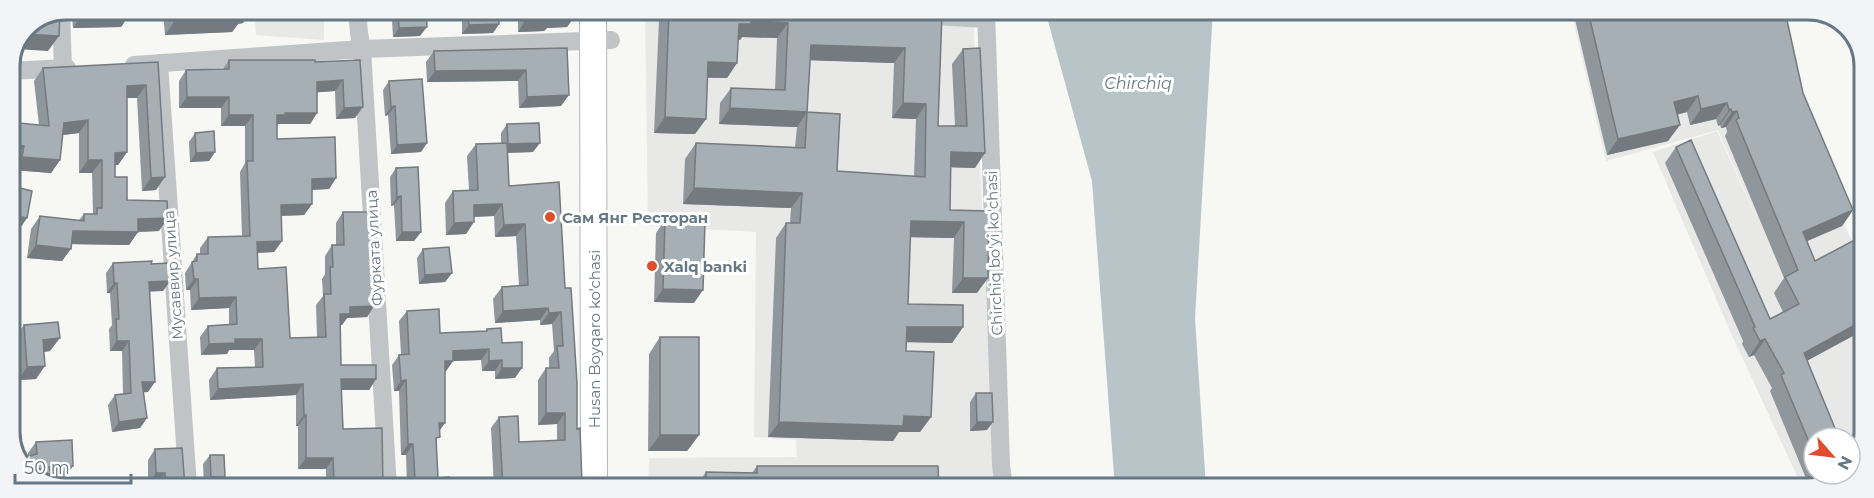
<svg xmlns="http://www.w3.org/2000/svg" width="1874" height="498" viewBox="0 0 1874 498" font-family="Montserrat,sans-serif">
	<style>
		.built { fill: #e8e8e7 }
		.water { fill: #b7c4c8 }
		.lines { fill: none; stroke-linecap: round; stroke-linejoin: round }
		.secondary-casing { stroke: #b2b8bc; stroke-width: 28 }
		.street { stroke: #c0c4c7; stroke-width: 18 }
		.secondary { stroke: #fff; stroke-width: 26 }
		.wall { fill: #8f969c; fill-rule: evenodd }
		.shaded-wall { fill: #747a7f }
		.building { fill: #a6afb5; stroke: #747a7f; stroke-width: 1.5; fill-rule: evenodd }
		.poi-dot { fill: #e04d2b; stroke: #fff; stroke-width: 2 }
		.labels { text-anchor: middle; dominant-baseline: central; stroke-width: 6; stroke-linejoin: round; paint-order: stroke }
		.poi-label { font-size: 15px; font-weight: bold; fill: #667884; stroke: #fff; text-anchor: start }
		.street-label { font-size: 15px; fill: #667884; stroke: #fff }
		.water-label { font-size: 16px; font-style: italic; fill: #627a80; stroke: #fff }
		.rim { fill: none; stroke: #667884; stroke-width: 3 }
	</style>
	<rect width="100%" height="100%" fill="#f7f7f4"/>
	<path class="built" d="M254,9H324V40L256,35Z
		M645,10H973L995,488H648L649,458L797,457L796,440L754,437L756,232L648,226Z
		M1571,11H1773L1794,107L1854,246L1864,242L1863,447L1850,467V438H1814V474L1843,477L1809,489H1803L1730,331L1653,152L1717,131L1770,249L1718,130L1606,161Z"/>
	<path class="water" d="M1045,10H1213L1195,318L1206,488H1115L1092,181Z"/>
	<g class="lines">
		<g class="secondary-casing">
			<path id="secondary" d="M593,10L594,488"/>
		</g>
		<path class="street" d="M357,9L359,33L362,49L388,488
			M986,10L1001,465L1004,488
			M61,11L63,68
			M917,15L986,19
			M159,63L188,487
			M134,65L362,49L611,40
			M9,71L67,68"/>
		<use href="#secondary" class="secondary"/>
	</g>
	<path class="wall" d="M71,9H163L161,12H131L121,27L73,28Z
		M166,9H252L243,23L238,24L232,32L165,35L163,13Z
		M462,9H499V24L493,33L462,34Z
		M518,9L574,10V17L567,27L547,28L544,31L518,32Z
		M666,10H887L942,12L938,126H955L952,64L963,49L975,168L950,167V210L989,211L977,293H952L954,238L910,237L908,304L963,327L952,343L906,342V351L931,417L920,432H899L893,441L768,437L776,238L786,223H790L791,208L683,204L685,159L696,143L795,147L797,127L719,124L720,103L731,88L775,90L777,38L742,37L740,40H738L737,63L727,78H707L706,119L695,134L654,133L659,20ZM810,60L894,63L892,118L916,119L914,176L837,171L807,112Z
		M398,11L420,36L393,37L392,20Z
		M1573,11H1785L1803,93L1853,210L1842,226L1807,241V361L1814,438V474H1845L1843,477L1810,488L1770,391L1772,388L1754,355L1749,357L1742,344L1743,341L1665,163L1676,147L1770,319L1783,312L1774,293L1784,278L1725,136L1727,132L1726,127L1721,128L1720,125L1718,126L1716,119L1690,125L1687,112L1677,115L1668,141L1607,155Z
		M567,48L561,106L519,108L518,81L427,82L426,62L434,51Z
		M229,60L315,62L360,60L355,118L336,119L335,91L317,92V113L310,124H278L277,126V139L336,178L329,189L312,190V204L304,215L281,216L282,241L274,252L257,253L258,269L290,338L317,337L316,305L323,296L322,279L325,274V256L332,245H336V223L343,212L374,306L367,317L347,318L342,325H340L341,365L376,379L369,390H341L343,429L383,488L286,487L291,480L326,481V469H298V426H296V395L210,400L209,380L217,368L255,367L254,350H229L227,354L201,355L200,337L208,326L229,325V308L191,310L190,290H186L185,273L197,254H200V248L208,237L242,236L240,172L245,163V126H221V108H179V81L186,70L223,69Z
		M158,62L156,190L142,191L137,98H127V152L118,165H115V177L127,200L159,231L138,232L129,245L71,244L62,261L27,258L31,229L40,216L79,220L84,214H93L92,173H79V133L62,135L60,160L51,173L13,170L14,159L9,158V122L39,125L34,81L43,68Z
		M389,81L421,152L391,154L388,115L385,116L383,90Z
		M507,124L533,152L508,153L509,186L565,288L577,429L579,488H494L491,428L499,417L519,442L557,441V424L538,425V380L546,368H549V358L554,351L552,324L540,325V320L495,323L493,299L502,287L519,286L516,236L495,237L494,216L474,217L466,234L446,235L445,203L453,191L469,190L467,156L476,144L501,143V133Z
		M195,133L215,152L209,161L190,162L189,142Z
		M396,168L421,232L414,241H396L394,205L391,206L390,177Z
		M1864,217V226L1861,221Z
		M665,220L694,303L654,302L656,233Z
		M423,249L452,273L445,282L419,284L417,258Z
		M113,263L151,264L170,281L163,291H149L148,392H143L147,418L140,428L112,432L108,405L115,395L123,394L122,351H110L109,329L112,325L110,293H107L106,273Z
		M407,311L440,333L485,332L487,329L502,343L515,378L495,379V371H482L481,360L453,361L446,371L445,372L439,431L436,443L438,478L449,488H405L407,484L406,455H401L399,391H394L392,365L399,355L401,354L399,321Z
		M24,325L50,351L44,352L36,379L18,380L14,338Z
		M660,337L699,435L687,451H648L649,354Z
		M976,393L987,430L970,431V402Z
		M36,442L73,466L65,477L52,478L28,456V453Z
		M155,449L185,487H157V484H148V460Z
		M210,455L225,477L217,487H212L213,486H204L203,464Z
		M757,466L939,488H695L706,472L752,473Z"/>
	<path class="shaded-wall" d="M123,9H163L161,12H131L121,27L73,28L83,13Z
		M252,10L243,23L238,24L232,32L165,35L174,22L241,11Z
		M552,17H574L567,27L547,28L544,31L518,32L525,21Z
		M751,21L788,23L777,38L742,37L740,40L728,39L739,24Z
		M499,24L493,33L462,34L469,25Z
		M427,27L420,36L393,37L399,28Z
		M22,34L59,36L48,51L16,49Z
		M811,45L905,48L894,63L800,60Z
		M708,62L737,63L727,78L697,77Z
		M526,70L518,81L427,82L435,71Z
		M343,80L335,91L310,93L317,82Z
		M146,85L137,98H118L127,86Z
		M569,95L561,106L519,108L527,97Z
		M1698,96L1687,112L1663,117L1674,102Z
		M187,97H229L221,108H179Z
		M903,103L926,104L916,119L892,118Z
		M1727,103L1716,119L1690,125L1701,109Z
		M395,106L388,115L385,116L391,107Z
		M363,107L355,118L336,119L344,108Z
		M730,108L807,112L797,127L719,124Z
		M1731,109L1720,125L1718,126L1729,110Z
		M1737,111L1726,127L1721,128L1732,112Z
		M285,113H317L310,124H278L277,126V115Z
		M229,115H253L245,126H221Z
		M665,117L706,119L695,134L654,133Z
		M88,120L79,133L55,136L64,123Z
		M1680,125L1668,141L1607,155L1618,139Z
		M427,143L421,152L391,154L397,145Z
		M540,143L533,152L501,153L508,144Z
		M9,145L24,146L14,159L9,158Z
		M127,152L118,165L106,166L115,153Z
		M215,152L209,161L190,162L196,153Z
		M951,152L985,153L975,168L940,167Z
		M22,157L60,160L51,173L13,170Z
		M88,160H102L92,173H79Z
		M165,177L156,190L142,191L151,178Z
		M336,178L329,189L304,190L312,179Z
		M694,188L802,193L791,208L683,204Z
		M401,196L394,205L391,206L397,197Z
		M312,204L304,215L273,216L281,205Z
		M502,204L494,216L466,217L474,205Z
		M1853,210L1842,226L1791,248L1803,232Z
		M9,215L27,218L21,227L9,225Z
		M168,218L159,231L133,232H138L129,245L64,244L73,231L138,219Z
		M911,221L964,222L954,238L900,237Z
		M474,222L466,234L446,235L454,223Z
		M525,224L516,236L495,237L504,225Z
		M402,232H421L414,241H396Z
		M282,241L274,252L249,253L257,242Z
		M36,245L71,249L62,261L27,258Z
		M452,273L445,282L419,284L425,275Z
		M963,278H988L977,293H952Z
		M194,279H198L190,290H186Z
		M170,281L163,291L142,292L149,282Z
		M114,283H117L110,293H107Z
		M14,284L9,291V285Z
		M663,289L703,290L694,303L654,302Z
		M236,297L229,308L191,310L199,298Z
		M374,306L367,317L347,318L342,325H332L340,314L350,307Z
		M548,308L540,320L495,323L503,311Z
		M561,312L552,324L540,325L549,313Z
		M1864,320V330L1792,369L1804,353Z
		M907,327H963L952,343L896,342Z
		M60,338L50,351L34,353L43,340Z
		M235,339H262L254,350H229L227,354L201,355L209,344Z
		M1765,339L1754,355L1749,357L1760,341Z
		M117,341H129L122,351H110Z
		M489,349L481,360L453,361L446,371L437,372L453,351Z
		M502,360L495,371H482L489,361Z
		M45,366L36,379L18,380L27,367Z
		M502,368H522L515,378L495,379Z
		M341,379H376L369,390H333Z
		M406,380L399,391H394L401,381Z
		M142,382H155L148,392L135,393Z
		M303,384L296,395L210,400L218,389Z
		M546,413H565L557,424L538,425Z
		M304,415H306L298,426H296Z
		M904,416L931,417L920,432H899L893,441L768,437L779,422Z
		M147,418L140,428L112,432L119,422Z
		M977,422H993L987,430L970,431Z
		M439,423H445L438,433Z
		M660,435H699L687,451H648Z
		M408,444H413L406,455H401Z
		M306,458H333L326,469H298Z
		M73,466L65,477L41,478L49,467Z
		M156,473H165L157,484H148Z
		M211,477H225L218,486L217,481L213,486H204Z
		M535,483H582L579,488H532Z"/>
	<path class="building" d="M83,9H132V11L83,13Z
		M173,9H252V10L241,11V19L174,22Z
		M426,9L427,27L399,28L398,11Z
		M468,9H499V24L469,25Z
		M525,9L574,10V17H552V20L525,21Z
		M669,10H887L942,12L938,126H967L963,49L980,48L985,153L951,152L950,210L989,211L988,278H963L964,222L911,221L908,304L963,305V327H907L906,351L934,352L931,417L904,416L903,426L779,422L786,223H800L802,193L694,188L696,143L805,148L807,112L730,108L731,88L785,90L788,23L751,21V24H739L737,63L708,62L706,119L665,117ZM811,45L905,48L903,103L926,104L925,177L837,171L840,114L807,112Z
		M60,11L59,36L22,34L26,25Z
		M1588,11H1785L1803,93L1853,210L1803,232L1815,261L1864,235V320L1804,353L1839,438H1814V454L1781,375L1784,373L1765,339L1760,341L1753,328L1755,327L1676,147L1691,140L1770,319L1799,304L1785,277L1798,270L1736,120L1739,118L1737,111L1732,112L1731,109L1729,110L1727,103L1701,109L1698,96L1674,102L1680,125L1618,139Z
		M567,48L569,95L527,97L526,70L435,71L434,51Z
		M229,60H315V62L360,60L363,107L344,108L343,80L317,82V113H285V115H277V139L335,137L336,178L312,179V204L281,205L282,241L257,242L258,269L286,267L290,338L326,337L324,294H331L330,267H333L332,245H344L343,212H369L374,306L350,307V314H340L341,365H376V379H341L342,406L343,429L382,428L383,488L291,487V480L334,481L333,458H306V415H304L303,384L218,389L217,368L263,367L262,339H235V343L209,344L208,326L237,324L236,297L199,298L198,279H194L192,262L197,261V254H208V237L250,236L247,161H253V115H229V97H187L186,70L229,69Z
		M158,62L165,177L151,178L146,85L127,86V152L115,153V177H127V200L167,201L168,218L138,219V232L73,231L71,249L36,245L40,216L84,221V214H97V208H102V160H88V120L64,123L60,160L22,157L24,146L9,145V122L49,126L43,68Z
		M422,79L427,143L397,145L395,106L391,107L389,81Z
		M539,123L540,143L508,144L507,124Z
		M214,131L215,152L196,153L195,133Z
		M507,143L509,186L559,182L565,288H571L577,383V429L580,428L582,483H535V488H503L499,417L518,416L519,442L565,440V413H546V368H559L557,346H563L561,312L549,313L548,308L503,311L502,287L528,285L525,224L504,225L502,204L474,205V222L454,223L453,191L478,190L476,144Z
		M418,167L421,232H402L401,196L397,197L396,168Z
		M20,188L32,191L27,218L9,215V195L18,196Z
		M665,220L705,221L703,290L663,289Z
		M9,245H11L14,284L9,285Z
		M449,247L452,273L425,275L423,249Z
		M152,261L151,264L169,263L170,281L149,282L155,382H142L147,418L119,422L115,395L131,393L129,341H117L116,319H119L117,283H114L113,263Z
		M439,309L440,333L487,331V329L501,328L502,343L522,342V368H502V360L489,361V349L453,351V361H445V423H439L440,437L436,438L438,478L449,477V488H411L410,480L415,479L413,444H408L406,380L401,381L399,355L409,354L407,311Z
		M58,322L60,338L43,340L45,366L27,367L24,325Z
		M660,337H699V435H660Z
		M976,393H992L993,422H977Z
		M72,440L73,466L49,467L54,487H51L23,470L18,459L37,454L36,442Z
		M182,448L185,487H165V473H156L155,449Z
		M210,455H224L225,477H211Z
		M757,466H938L939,488H706V472L757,473Z
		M1822,474H1845L1843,477L1826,483Z
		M217,481H246V487H218Z"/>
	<g class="poi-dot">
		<circle cx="550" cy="217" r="6"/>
		<circle cx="652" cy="266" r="6"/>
	</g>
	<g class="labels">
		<g class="poi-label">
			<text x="562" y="217">Сам Янг Ресторан</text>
			<text x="664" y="266">Xalq banki</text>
		</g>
		<g class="street-label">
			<text transform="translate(374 248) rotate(-93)">Фурката улица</text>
			<text transform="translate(994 253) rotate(-92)">Chirchiq bo'yi ko'chasi</text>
			<text transform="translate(173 275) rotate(-94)">Мусаввир улица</text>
			<text transform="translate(594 339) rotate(-90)">Husan Boyqaro ko'chasi</text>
		</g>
		<g class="water-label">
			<text x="1138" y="83">Chirchiq</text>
		</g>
	</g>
	<path d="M0 0H1874V498H0ZM66 20H1808A46 46 0 0 1 1854 66V432A46 46 0 0 1 1808 478H66A46 46 0 0 1 20 432V66A46 46 0 0 1 66 20Z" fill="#f3f4f5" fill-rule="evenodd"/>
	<path class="rim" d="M66 20H1808A46 46 0 0 1 1854 66V432A46 46 0 0 1 1808 478H66A46 46 0 0 1 20 432V66A46 46 0 0 1 66 20Z"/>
	<g transform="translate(1832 456) rotate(118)"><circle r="28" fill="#ffffff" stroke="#c2c9ce" stroke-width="1.5"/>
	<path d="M0-4.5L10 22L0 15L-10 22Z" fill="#e04d2b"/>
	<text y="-9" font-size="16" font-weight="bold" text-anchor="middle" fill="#667884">N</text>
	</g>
	<path d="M15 474v9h116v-9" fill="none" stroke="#667884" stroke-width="3"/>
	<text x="24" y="474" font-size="18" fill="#667884" stroke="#ffffff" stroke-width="4.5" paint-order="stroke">50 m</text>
</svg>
